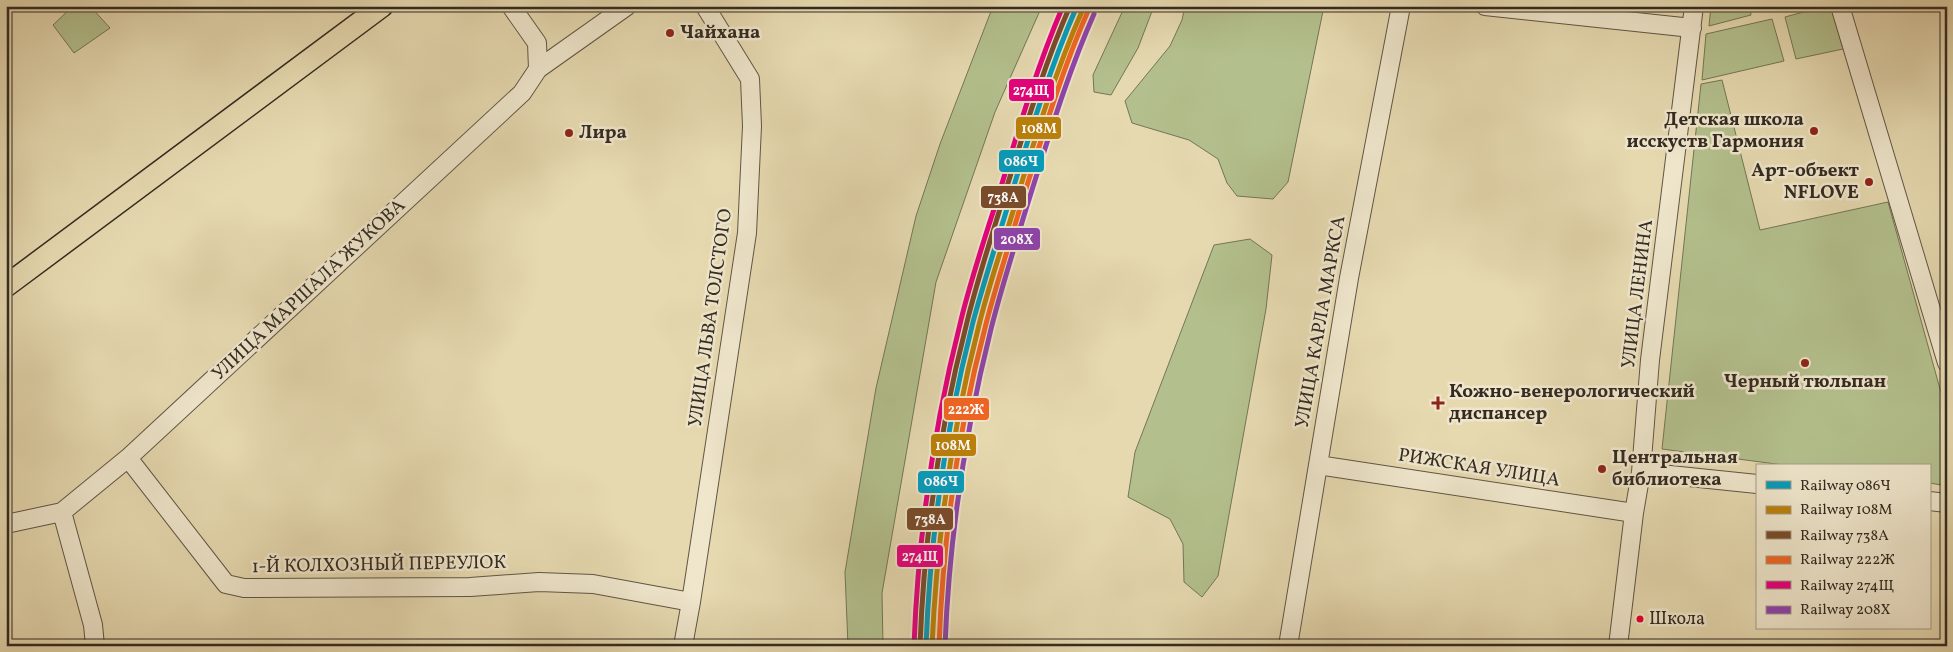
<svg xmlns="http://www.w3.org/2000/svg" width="1953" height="652" viewBox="0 0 1953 652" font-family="Vollkorn,serif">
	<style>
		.green { fill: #b3c08d; stroke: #737658 }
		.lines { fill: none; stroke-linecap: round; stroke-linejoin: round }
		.minor-casing { stroke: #605646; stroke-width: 20 }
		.major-casing { stroke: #332b22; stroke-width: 24 }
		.minor { stroke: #efe6cc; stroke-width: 18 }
		.major { stroke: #e6d9b0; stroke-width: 21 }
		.rail-1-casing { stroke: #efe6cc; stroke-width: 9 }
		.rail-2-casing { stroke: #efe6cc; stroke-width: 9 }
		.rail-3-casing { stroke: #efe6cc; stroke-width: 9 }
		.rail-4-casing { stroke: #efe6cc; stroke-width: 9 }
		.rail-5-casing { stroke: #efe6cc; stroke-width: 9 }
		.rail-6-casing { stroke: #efe6cc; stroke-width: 9 }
		.rail-1 { stroke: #059cbd; stroke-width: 5 }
		.rail-2 { stroke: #bc810a; stroke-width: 5 }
		.rail-3 { stroke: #7a4b2a; stroke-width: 5 }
		.rail-4 { stroke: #f26522; stroke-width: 5 }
		.rail-5 { stroke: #e5007d; stroke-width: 5 }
		.rail-6 { stroke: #8e44ad; stroke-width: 5 }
		.poi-dot { fill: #8f2418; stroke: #efe6cc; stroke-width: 2 }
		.bus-dot { fill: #e4002b; stroke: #efe6cc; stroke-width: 2 }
		.labels { text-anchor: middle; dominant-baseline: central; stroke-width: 5; stroke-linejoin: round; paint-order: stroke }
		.bus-label { font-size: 18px; fill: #332b22; stroke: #efe6cc; text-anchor: start }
		.poi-label { font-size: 19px; font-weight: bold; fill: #332b22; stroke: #efe6cc; text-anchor: start }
		.street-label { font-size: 19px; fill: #332b22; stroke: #efe6cc }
		.line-badge { stroke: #efe6cc; stroke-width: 2 }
		.badge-label { font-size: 14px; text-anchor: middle; font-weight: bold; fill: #fff }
	</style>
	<rect width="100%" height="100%" fill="#e6d9b0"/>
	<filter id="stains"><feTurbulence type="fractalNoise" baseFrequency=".004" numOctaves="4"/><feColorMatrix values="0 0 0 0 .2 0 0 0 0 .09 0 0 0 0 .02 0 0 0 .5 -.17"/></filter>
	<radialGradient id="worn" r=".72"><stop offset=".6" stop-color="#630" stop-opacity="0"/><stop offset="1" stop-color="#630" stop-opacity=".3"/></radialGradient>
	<path class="green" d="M73,6H90L110,28L74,53L53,25Z
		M993,6H1042L995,112L936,282L882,593L883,646H848L845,572L876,388L916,216L940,144Z
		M1125,6H1154L1138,48L1111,95L1094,92L1093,75Z
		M1185,6H1324L1288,182L1273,199L1237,196L1227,183L1218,159L1189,140L1132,123L1125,101L1170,46L1182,20Z
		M1711,6H1750L1751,15L1709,26Z
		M1826,6H1831L1843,49L1796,59L1785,17Z
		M1772,19L1784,61L1702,80L1706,34Z
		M1722,80L1760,230L1888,202L1947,414V483L1942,485L1929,483V466H1791L1662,449L1701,84Z
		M1250,239L1272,255L1266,309L1218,576L1202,597L1184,582L1183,544L1170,519L1128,497L1135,452L1214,245Z"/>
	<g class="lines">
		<g class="minor-casing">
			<path id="minor" d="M1485,6L1692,28
				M1840,6L1947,363
				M538,69L627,6
				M128,458L226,584L244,588L470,587L539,582L593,584L691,602
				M1318,465L1634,513
				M1641,472L1757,484
				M1929,501L1947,503
				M62,512L93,625L95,646
				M6,524L62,512L128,458L522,93L538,69L537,43L511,6
				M683,646L691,602L747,233L752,126L750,79L705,6
				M1288,646L1349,278L1401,6
				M1618,646L1634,513L1641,472L1650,360L1694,6"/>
		</g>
		<g class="major-casing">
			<path id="major" d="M6,286L382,6"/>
		</g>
		<use href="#minor" class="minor"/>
		<use href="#major" class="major"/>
		<g class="rail-1-casing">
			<path id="rail-1" d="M926,646C930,537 946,427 973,322C984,281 997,242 1009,202C1029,136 1049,70 1077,6"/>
		</g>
		<g class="rail-2-casing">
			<path id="rail-2" d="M932,646C937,538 952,429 979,325C989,284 1003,245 1015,205C1035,138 1055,72 1083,9"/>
		</g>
		<g class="rail-3-casing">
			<path id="rail-3" d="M920,646C924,537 940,427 967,322C977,281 990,242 1002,202C1023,136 1042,70 1070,6"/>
		</g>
		<g class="rail-4-casing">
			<path id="rail-4" d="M939,646C943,538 958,429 986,324C996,285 1009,246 1020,208C1041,141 1060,75 1088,11"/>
		</g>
		<g class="rail-5-casing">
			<path id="rail-5" d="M914,646C918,536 934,426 961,320C971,279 984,240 997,200C1017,134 1036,69 1063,6"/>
		</g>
		<g class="rail-6-casing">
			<path id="rail-6" d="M945,646C949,539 965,433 991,329C1001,289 1014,249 1026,209C1047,143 1066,77 1094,14"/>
		</g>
		<use href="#rail-1" class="rail-1"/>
		<use href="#rail-2" class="rail-2"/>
		<use href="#rail-3" class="rail-3"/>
		<use href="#rail-4" class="rail-4"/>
		<use href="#rail-5" class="rail-5"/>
		<use href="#rail-6" class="rail-6"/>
	</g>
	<g class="poi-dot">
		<circle cx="670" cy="33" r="5"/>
		<circle cx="1814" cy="131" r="5"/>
		<circle cx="569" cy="133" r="5"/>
		<circle cx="1869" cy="182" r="5"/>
		<circle cx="1805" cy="363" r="5"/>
		<path d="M1435.5 395.5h5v5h5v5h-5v5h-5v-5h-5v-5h5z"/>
		<circle cx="1602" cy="469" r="5"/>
	</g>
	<circle class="bus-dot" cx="1640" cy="619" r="4.5"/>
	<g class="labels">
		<g class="bus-label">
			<text x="1649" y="619">Школа</text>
		</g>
		<g class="poi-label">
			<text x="680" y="33">Чайхана</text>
			<text x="1804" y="120" text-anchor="end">Детская школа<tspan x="1804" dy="22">исскуств Гармония</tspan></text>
			<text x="579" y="133">Лира</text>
			<text x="1859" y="171" text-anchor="end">Арт-объект<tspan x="1859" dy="22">NFLOVE</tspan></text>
			<text x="1805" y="382" text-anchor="middle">Черный тюльпан</text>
			<text x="1449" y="392">Кожно-венерологический<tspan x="1449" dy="22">диспансер</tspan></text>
			<text x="1612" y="458">Центральная<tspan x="1612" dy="22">библиотека</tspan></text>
		</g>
		<g class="street-label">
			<text transform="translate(309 290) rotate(-43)">УЛИЦА МАРШАЛА ЖУКОВА</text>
			<text transform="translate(1638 294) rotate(-83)">УЛИЦА ЛЕНИНА</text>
			<text transform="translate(711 318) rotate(-82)">УЛИЦА ЛЬВА ТОЛСТОГО</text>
			<text transform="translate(1321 322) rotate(-80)">УЛИЦА КАРЛА МАРКСА</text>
			<text transform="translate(1479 468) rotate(9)">РИЖСКАЯ УЛИЦА</text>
			<text transform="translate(379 565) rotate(-1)">1-Й КОЛХОЗНЫЙ ПЕРЕУЛОК</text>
		</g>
	</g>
	<g class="line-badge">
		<rect x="1008" y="78" width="47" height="24" rx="5" fill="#e5007d"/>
		<rect x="1015" y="116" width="47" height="24" rx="5" fill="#bc810a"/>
		<rect x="998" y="149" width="47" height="24" rx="5" fill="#059cbd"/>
		<rect x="980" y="185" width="47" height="24" rx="5" fill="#7a4b2a"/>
		<rect x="993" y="227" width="48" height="24" rx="5" fill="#8e44ad"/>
		<rect x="943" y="397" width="47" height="24" rx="5" fill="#f26522"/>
		<rect x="930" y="433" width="47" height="24" rx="5" fill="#bc810a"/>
		<rect x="917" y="470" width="48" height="24" rx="5" fill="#059cbd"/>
		<rect x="906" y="507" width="48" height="24" rx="5" fill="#7a4b2a"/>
		<rect x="896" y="544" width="48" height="24" rx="5" fill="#e5007d"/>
	</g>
	<g class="badge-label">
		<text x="1031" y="95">274Щ</text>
		<text x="1039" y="133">108М</text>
		<text x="1021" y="166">086Ч</text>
		<text x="1003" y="202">738А</text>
		<text x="1017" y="244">208Х</text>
		<text x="966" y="414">222Ж</text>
		<text x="953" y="450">108М</text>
		<text x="941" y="486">086Ч</text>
		<text x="930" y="524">738А</text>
		<text x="920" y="561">274Щ</text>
	</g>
	<rect width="1953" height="652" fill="none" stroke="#e6d9b0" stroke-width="25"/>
	<rect x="8" y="8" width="1938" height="637" fill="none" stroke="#332b22" stroke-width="2.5"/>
	<rect x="12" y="12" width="1928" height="627" fill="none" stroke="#332b22"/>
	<rect x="1756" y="464" width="175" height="165" fill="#efe6cc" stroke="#a49b88"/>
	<rect x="1766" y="481" width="25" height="8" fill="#059cbd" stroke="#a49b88"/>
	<text x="1800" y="490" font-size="15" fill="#332b22">Railway 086Ч</text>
	<rect x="1766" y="506" width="25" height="8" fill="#bc810a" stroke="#a49b88"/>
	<text x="1800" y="514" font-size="15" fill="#332b22">Railway 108М</text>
	<rect x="1766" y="531" width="25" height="8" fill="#7a4b2a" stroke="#a49b88"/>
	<text x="1800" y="540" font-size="15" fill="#332b22">Railway 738А</text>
	<rect x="1766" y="556" width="25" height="8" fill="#f26522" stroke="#a49b88"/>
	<text x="1800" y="564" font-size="15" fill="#332b22">Railway 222Ж</text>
	<rect x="1766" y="581" width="25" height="8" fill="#e5007d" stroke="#a49b88"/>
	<text x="1800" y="590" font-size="15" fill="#332b22">Railway 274Щ</text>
	<rect x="1766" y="606" width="25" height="8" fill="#8e44ad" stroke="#a49b88"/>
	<text x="1800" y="614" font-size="15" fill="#332b22">Railway 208Х</text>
	<rect width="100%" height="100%" filter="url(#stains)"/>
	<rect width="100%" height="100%" fill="url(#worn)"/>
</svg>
